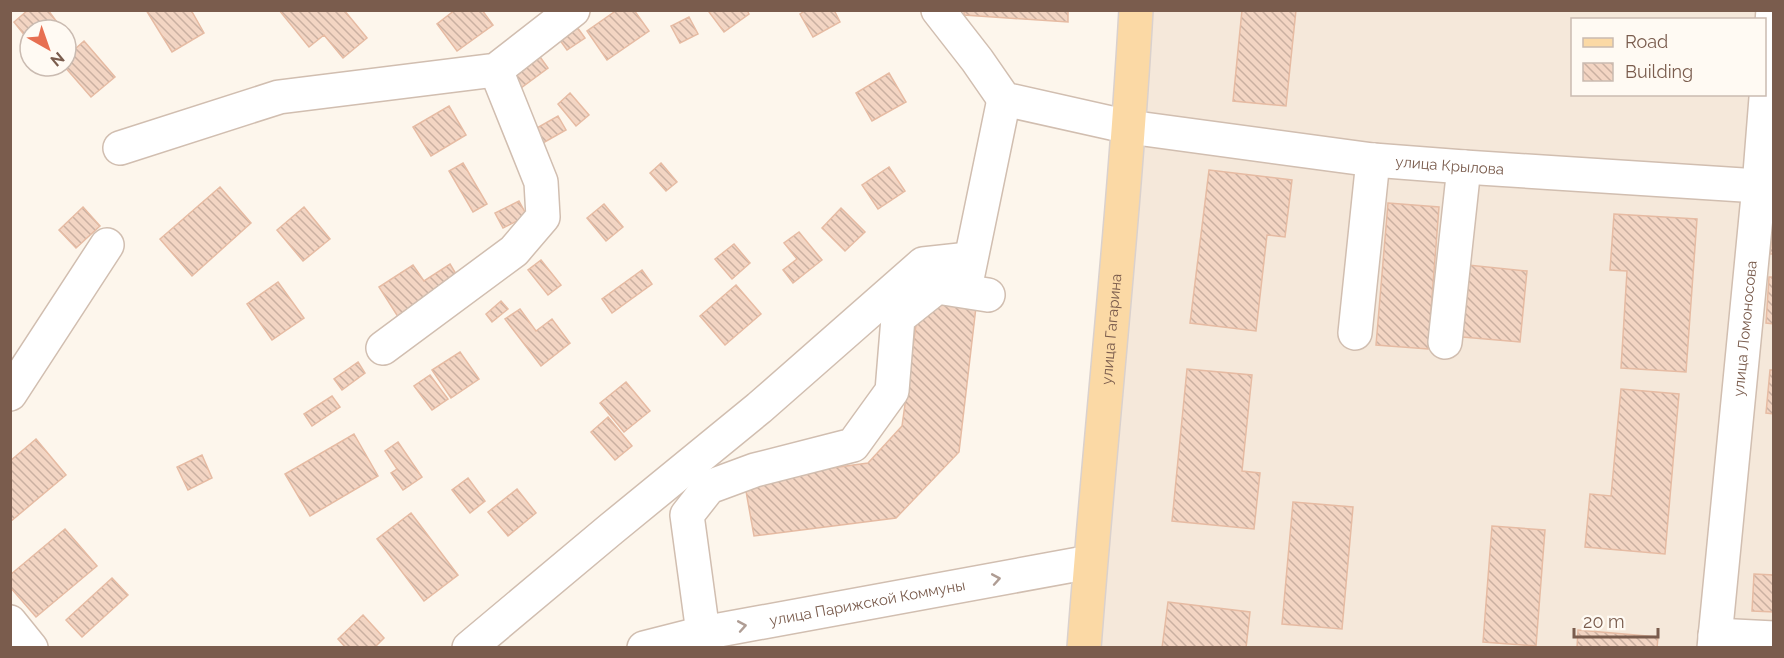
<svg xmlns="http://www.w3.org/2000/svg" width="1784" height="658" viewBox="0 0 1784 658" font-family="Raleway,sans-serif">
	<style>
		.residential { fill: #f5e8da; fill-rule: evenodd }
		.building { fill: url(#building-back-hatch); stroke: #e6bba3; stroke-width: 1.5 }
		.lines { fill: none; stroke-linecap: round; stroke-linejoin: round }
		.minor-casing { stroke: #d1beb0; stroke-width: 36 }
		.major-casing { stroke: #dad1cd; stroke-width: 36 }
		.minor { stroke: #fff; stroke-width: 33 }
		.major { stroke: #fbd9a5; stroke-width: 33 }
		.oneway { stroke: #af9d94 }
		.labels { text-anchor: middle; dominant-baseline: central; stroke-width: 4.5; stroke-linejoin: round; paint-order: stroke }
		.street-label { font-size: 15px; fill: #7a5c4d; stroke: #fffaf3 }
	</style>
	<defs>
		<pattern id="building-back-hatch" width="6" height="6" patternUnits="userSpaceOnUse" patternTransform="scale(1.5)"><rect width="6" height="6" fill="#f3d5c3"/><path d="M-1 5l2 2M0 0l6 6M5-1l2 2" fill="none" stroke="#cab0a1"/></pattern>
	</defs>
	<rect width="100%" height="100%" fill="#fdf6ec"/>
	<path class="residential" d="M1138,11H1773V647L1088,648ZM1572,20H1764V94H1572Z"/>
	<path class="building" d="M28,10H48L57,22L47,30H30V42L14,22Z
		M146,10H191L204,33L172,52Z
		M279,10H344L367,38L343,58L324,35L309,47Z
		M455,10H482L493,25L457,51L437,24Z
		M617,10H634L649,31L607,60L587,31Z
		M710,10H747L749,14L724,32L709,12Z
		M806,10H834L840,22L813,37L800,14Z
		M964,10H1068V22L964,15Z
		M1242,10H1296L1286,106L1233,101Z
		M689,17L698,34L680,43L671,26Z
		M572,20L585,38L567,50L554,32Z
		M84,41L115,77L91,97L64,66H66V57Z
		M538,54L548,68L521,88L511,74Z
		M889,73L906,102L872,121L856,93Z
		M570,93L589,115L576,126L558,104Z
		M449,106L466,135L431,156L413,127Z
		M558,116L566,130L543,143L535,129Z
		M463,163L487,204L473,212L449,171Z
		M661,163L677,182L666,191L650,173Z
		M889,167L905,191L878,209L862,185Z
		M1209,170L1292,180L1285,237L1267,235L1256,331L1190,323Z
		M220,187L251,223L192,276L160,239Z
		M519,201L527,216L503,228L495,213Z
		M1388,203L1439,207L1428,349L1376,345Z
		M604,204L623,227L606,241L587,218Z
		M83,207L100,226L76,248L59,230Z
		M304,207L330,239L303,261L277,230Z
		M841,208L865,232L845,251L822,228Z
		M1614,214L1697,219L1686,372L1621,368L1627,271L1610,270Z
		M1773,222H1774V254H1770Z
		M799,232L822,260L793,283L783,270L797,259L784,243Z
		M734,244L750,263L732,279L715,259Z
		M541,260L561,285L548,295L528,270Z
		M450,264L462,284L402,323L379,287L413,265L424,281Z
		M1458,264L1527,271L1520,342L1451,336Z
		M642,270L652,284L612,313L602,299Z
		M1769,277H1774V324L1766,323Z
		M278,282L304,318L272,340L247,304Z
		M736,285L761,314L725,345L700,316Z
		M501,301L508,309L492,322L486,314Z
		M919,303L976,307L959,452L896,518L754,536L744,480L868,463L902,426Z
		M520,309L536,331L552,319L570,343L541,366L505,319Z
		M460,352L479,379L451,398L432,370Z
		M358,362L365,373L342,390L334,379Z
		M1187,369L1252,375L1242,471L1260,473L1254,529L1172,521Z
		M1770,370H1774V414L1766,413Z
		M430,375L448,399L432,410L414,386Z
		M626,382L650,411L624,432L600,403Z
		M1621,389L1679,394L1665,554L1585,547L1590,494L1611,496Z
		M332,396L340,407L312,426L304,414Z
		M608,417L632,446L615,460L591,432Z
		M354,434L378,476L310,516L285,474Z
		M36,439L66,475L10,522V461Z
		M398,442L422,477L403,490L391,473L397,469L385,451Z
		M202,455L212,478L188,490L177,467Z
		M468,478L485,501L470,513L452,490Z
		M517,489L536,513L508,536L488,512Z
		M1293,502L1353,507L1342,629L1282,624Z
		M411,513L458,575L424,601L377,539Z
		M1492,526L1545,530L1536,646L1483,642Z
		M65,529L97,566L36,617L10,587V575Z
		M1754,574L1774,575V612L1752,611Z
		M112,578L128,595L82,637L66,620Z
		M1168,602L1250,612L1246,648H1162Z
		M363,615L384,638L374,648H346L338,639Z
		M1578,630L1658,637L1657,648H1577Z"/>
	<g class="lines">
		<g class="minor-casing">
			<g id="minor">
				<path id="s1" d="M938,10L977,60L1004,99L1129,127L1373,160L1464,167L1774,187"/>
				<path d="M120,148L279,97L496,70L573,10"/>
				<path d="M967,279L1004,99"/>
				<path d="M1355,333L1373,160"/>
				<path d="M1445,342L1464,167"/>
				<path d="M383,348L514,251L543,217L541,182L496,70"/>
				<path d="M10,394L107,245"/>
				<path d="M10,622L31,648"/>
				<path d="M703,633L687,515L709,487L755,470L853,445L892,391L898,318L937,287L988,295"/>
				<path d="M1715,635L1774,638"/>
				<path d="M469,648L611,529L759,408L923,264L969,259"/>
				<path id="s2" d="M644,648L703,633L1090,562"/>
				<path id="s3" d="M1714,648L1759,186L1773,10"/>
			</g>
		</g>
		<g class="major-casing">
			<g id="major">
				<path id="s4" d="M1084,648C1100,435 1124,223 1136,10"/>
			</g>
		</g>
		<use href="#minor" class="minor"/>
		<use href="#major" class="major"/>
	</g>
	<defs><path id="oneway-chevron" d="M-2-3.5L2.5 0L-2 3.5" fill="none" stroke-width="1.6" stroke-linecap="round" stroke-linejoin="round" transform="scale(1.5)"/></defs>
	<g class="oneway">
		<use href="#oneway-chevron" transform="translate(996 579) rotate(-10)"/>
		<use href="#oneway-chevron" transform="translate(742 626) rotate(-10)"/>
	</g>
	<g class="labels">
		<g class="street-label">
			<text stroke="none"><textPath href="#s1" startOffset="562">улица Крылова</textPath></text>
			<text stroke="none"><textPath href="#s4" startOffset="320">улица Гагарина</textPath></text>
			<text stroke="none"><textPath href="#s3" startOffset="321">улица Ломоносова</textPath></text>
			<text stroke="none"><textPath href="#s2" startOffset="228">улица Парижской Коммуны</textPath></text>
		</g>
	</g>
	<rect width="1784" height="658" fill="none" stroke="#7a5c4d" stroke-width="24"/>
	<rect x="1571" y="18" width="195" height="78" fill="#fffaf3" stroke="#cabbb1" stroke-width="1.5"/>
	<rect x="1583" y="38" width="30" height="9" fill="#fbd9a5" stroke="#cabbb1" stroke-width="1.5"/>
	<text x="1625" y="48" font-size="18" fill="#7a5c4d">Road</text>
	<rect x="1583" y="63" width="30" height="18" fill="url(#building-back-hatch)" stroke="#cabbb1" stroke-width="1.5"/>
	<text x="1625" y="78" font-size="18" fill="#7a5c4d">Building</text>
	<g transform="translate(48 48) rotate(140)"><circle r="28" fill="#fffaf3" stroke="#cabbb1" stroke-width="1.5"/>
	<path d="M0-4.5L10 22L0 15L-10 22Z" fill="#e76f51"/>
	<text y="-9" font-size="16" font-weight="bold" text-anchor="middle" fill="#7a5c4d">N</text>
	</g>
	<path d="M1574 628v9h84v-9" fill="none" stroke="#7a5c4d" stroke-width="3"/>
	<text x="1583" y="628" font-size="18" fill="#7a5c4d" stroke="#fffaf3" stroke-width="4.5" paint-order="stroke">20 m</text>
</svg>
